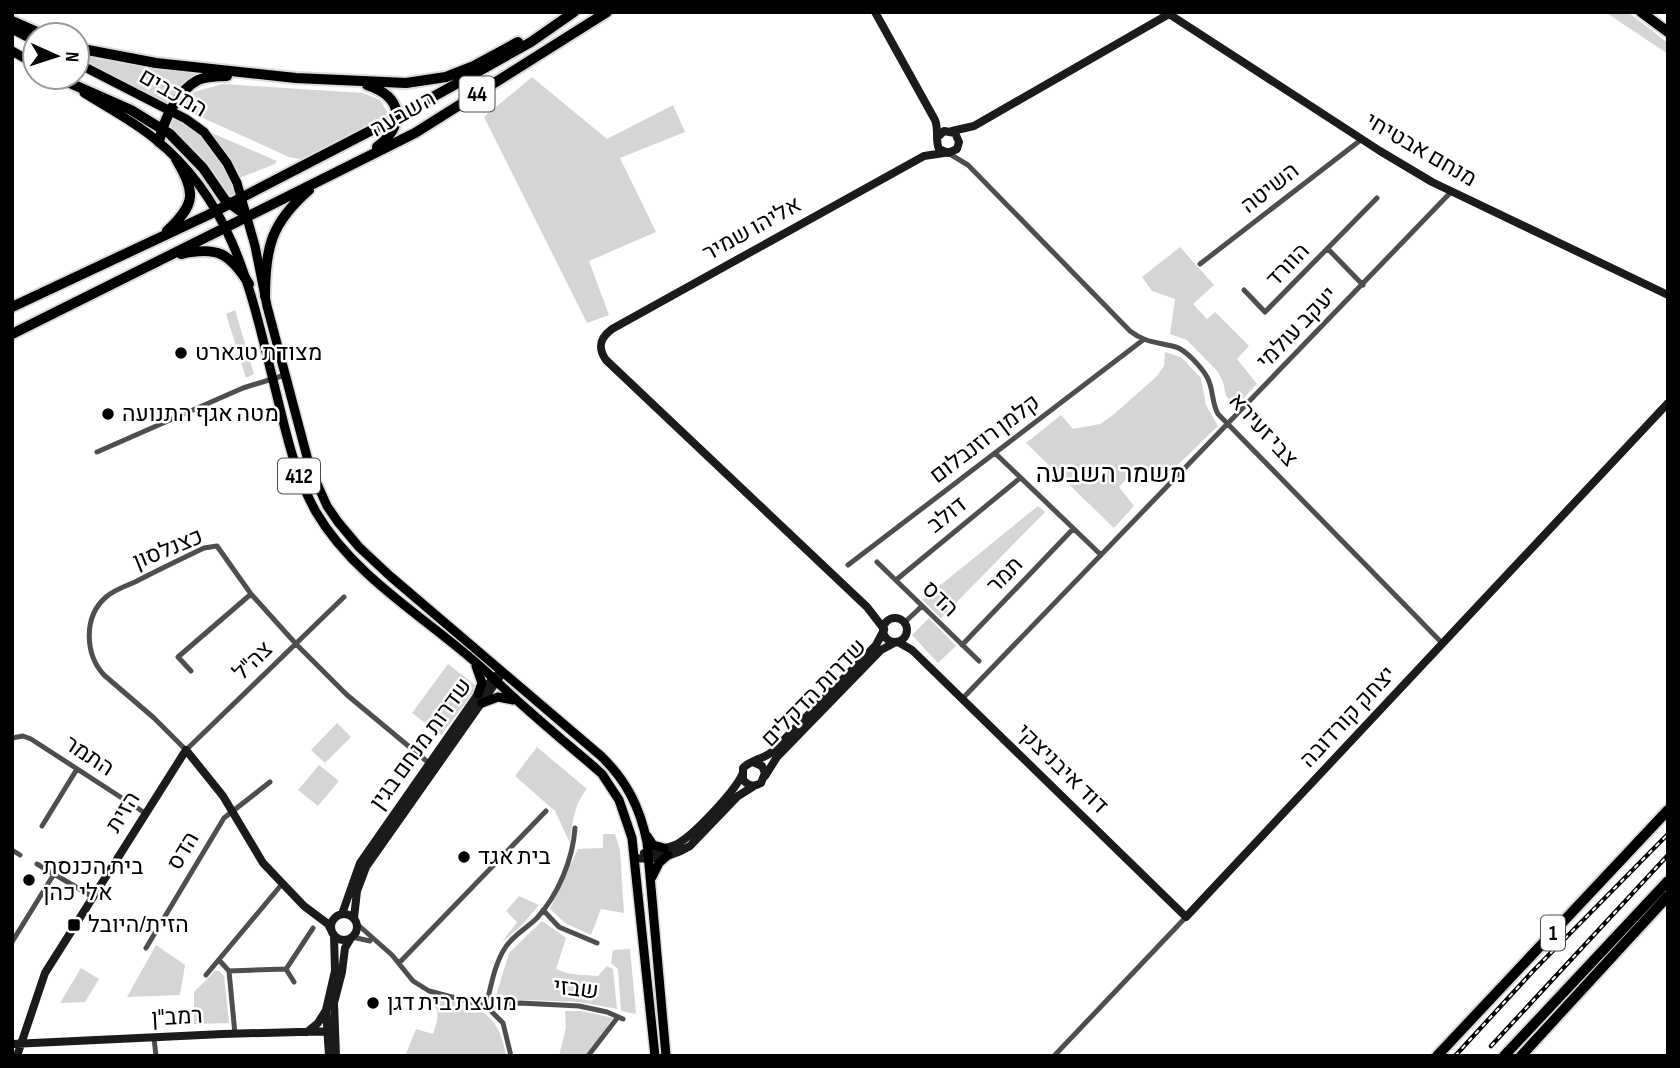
<svg xmlns="http://www.w3.org/2000/svg" width="1680" height="1068" viewBox="0 0 1680 1068" font-family="'Sofia Sans Condensed',Heebo,sans-serif">
	<style>
		.green { fill: #d5d5d5 }
		.lines { fill: none; stroke-linecap: round; stroke-linejoin: round }
		.primary-casing { stroke: #dbdbdb; stroke-width: 12 }
		.highway-casing { stroke: #dbdbdb; stroke-width: 14 }
		.street { stroke: #4e4e4e; stroke-width: 5 }
		.secondary { stroke: #1b1b1b; stroke-width: 8 }
		.primary { stroke: #000; stroke-width: 9 }
		.highway { stroke: #000; stroke-width: 10 }
		.rail-casing { stroke: #000; stroke-width: 4.5 }
		.rail { stroke: #fff; stroke-width: 2; stroke-dasharray: 5; stroke-linecap: butt }
		.poi-dot { fill: #000; stroke: #fff; stroke-width: 2.5 }
		.labels { text-anchor: middle; dominant-baseline: central; stroke-width: 5; stroke-linejoin: round; paint-order: stroke }
		.shield { fill: #fff; stroke: #4c4c4c; stroke-width: 2 }
		.shield-label { font-size: 21px; font-weight: bold; fill: #000 }
		.street-label { font-size: 23px; fill: #000; stroke: #fff }
		.poi-label { font-size: 23px; fill: #000; stroke: #fff; text-anchor: start }
		.quarter-label { font-size: 26px; fill: #000; stroke: #fff }
	</style>
	<rect width="100%" height="100%" fill="#fff"/>
	<path class="green" d="M1605,12H1628L1668,43V54Z
		M87,54L133,65L198,73L181,84L168,105L78,60Z
		M532,77L607,139L673,105L685,132L620,158L656,232L589,261L609,315L587,323L484,117Z
		M222,84L363,93L380,100L390,117L309,156L300,159L289,157L181,108L194,92Z
		M172,114L203,134L221,157L239,197L230,201L166,128Z
		M212,133L277,161L275,164L239,178L211,137Z
		M1180,247L1214,285L1193,304L1207,319L1215,312L1249,346L1237,359L1257,384L1236,406L1226,396L1223,382L1218,372L1187,340L1170,334L1175,299L1152,291L1142,277Z
		M235,310L254,374L246,378L226,314Z
		M1165,352L1181,357L1201,378L1206,405L1218,426L1157,485L1138,467L1119,487L1134,506L1114,528L1026,443L1061,415L1073,429L1100,424L1113,415L1156,377L1164,366Z
		M1038,506L1045,512L941,618L922,600Z
		M929,618L956,646L938,663L912,635Z
		M448,664L478,687L441,735L412,713Z
		M337,723L351,737L325,763L311,750Z
		M537,747L587,789C574,804 572,824 570,843L555,811L515,776Z
		M319,765L339,781L318,806L298,790Z
		M603,834H615L620,850L624,913L601,909L591,935L565,923L550,909L578,849L603,848Z
		M519,896L539,905L522,925L502,942L517,922L506,911Z
		M542,921L566,938L556,969L570,974L598,976L607,966L613,969L617,1009L579,1002L495,999L509,953Z
		M156,945L185,965L180,995L127,997Z
		M630,949L636,1014L621,1011L618,969L611,963L613,950Z
		M81,968L99,979L85,1002L60,1003Z
		M215,971H219L224,976L229,1023L194,1024V992Z
		M429,995C472,1006 498,1006 506,1056H405L416,1029L433,1034C435,1027 439,1018 437,1011C434,1004 430,1002 429,995Z
		M565,1011H582L613,1018L586,1056H559L566,1028Z"/>
	<g class="lines">
		<g class="primary-casing">
			<path id="primary" d="M12,29L35,41
				M12,51L35,64
				M77,63L186,119L204,132L227,163L237,183L255,246L267,306L310,468L327,506L338,522L359,547L390,576L601,756C627,781 640,808 647,842L666,1056
				M84,93C108,108 133,121 155,139C236,204 252,297 276,392C286,433 295,475 316,512C357,582 436,623 493,678C525,709 559,737 593,766L602,774L619,800L632,838L655,1056
				M476,666L482,683L478,694
				M482,703L498,697L513,700
				M647,836L653,845L664,848
				M652,877L659,863L668,855"/>
		</g>
		<g class="highway-casing">
			<path id="highway" d="M1641,12L1668,32
				M12,21L44,35
				M77,48L156,63L296,78L406,83L446,77L474,66L518,42
				M63,80L131,110L170,134L203,168L225,200L247,216
				M367,85C403,97 406,124 377,147
				M159,142C163,121 178,90 198,80C207,76 217,76 227,76
				M167,231C196,204 196,193 176,159
				M181,254C217,246 230,253 249,284
				M265,296C265,248 271,223 309,190
				M12,307L208,215L397,117L531,42L574,12
				M12,334L415,133L607,12
				M1437,1056L1668,810
				M1504,1056L1668,881
				M1521,1056L1668,896"/>
		</g>
		<path class="street" d="M948,153L968,165L1130,331C1145,343 1158,342 1176,347C1186,350 1202,368 1207,377C1214,389 1211,402 1218,414L1443,644
			M1328,249L1363,285
			M1200,264L1362,139
			M1244,290L1265,312L1377,198
			M97,452L243,388L285,375
			M996,454L1100,554
			M877,562L979,661
			M848,565L1143,340
			M896,580L1020,478
			M344,597L186,750L154,718L104,675C85,654 83,617 106,597C114,590 126,586 135,582C158,570 181,559 204,548L217,546L251,594L296,644L347,695L430,764
			M904,623L922,606
			M962,645L1073,529
			M191,671L178,657L251,594
			M962,699L1451,192
			M12,738L23,736L31,739L145,813
			M42,826L77,769
			M12,850L20,855
			M37,864L93,897
			M543,910L559,927L597,943
			M357,924L392,955L413,981L429,991L486,1006L520,1003L579,1006L607,1012L623,1019
			M352,937L370,941
			M12,942L54,874
			M146,948L224,818L270,782
			M219,960L229,971L235,1034
			M399,963L546,811
			M286,969L294,982
			M229,971L286,969L313,928
			M206,975L282,884
			M486,1006C491,987 494,965 505,948C512,936 527,928 537,918C558,895 573,859 575,828
			M486,1006L503,1023L511,1056
			M154,1038L156,1056
			M588,1056L618,1017
			M1054,1056L1186,917"/>
		<path class="secondary" d="M875,12L935,120C939,130 935,140 939,149L948,153L957,149L959,142L955,133L944,131L939,136
			M952,131L974,126L1169,14L1380,151L1432,182L1668,295
			M883 630a12 12 0 1 1 24 0a12 12 0 1 1-24 0Z
			M884,629L867,607L606,360C597,347 600,338 612,329L924,156L944,153
			M898,642L912,650L1186,917L1668,403
			M753,762L762,766L765,773L761,783C754,787 747,786 743,779V768C751,760 763,759 772,752L876,645L884,630
			M765,776L777,757L881,650L896,642
			M644,853C655,849 667,849 677,844C694,835 734,792 742,775
			M635,858C654,860 674,856 690,846L738,796L754,786
			M342,914L360,863L478,694L496,676
			M331 927a13 13 0 1 1 26 0a13 13 0 1 1-26 0Z
			M354,918L357,891L366,867L499,678
			M307,1032L318,1023L326,1010
			M12,1044L223,1034L335,1031
			M17,1056L45,973L186,750L223,796L263,863L304,906L328,924L332,932
			M329,1056L326,1010L335,971L334,935
			M336,1056L334,1003L342,972L345,948L351,938"/>
		<use href="#primary" class="primary"/>
		<use href="#highway" class="highway"/>
		<g class="rail-casing">
			<path id="rail" d="M1491,1046L1668,855
				M1455,1056L1533,971L1668,834"/>
		</g>
		<use href="#rail" class="rail"/>
	</g>
	<g class="poi-dot">
		<circle cx="181" cy="353" r="7"/>
		<circle cx="108" cy="414" r="7"/>
		<circle cx="464" cy="857" r="7"/>
		<circle cx="29" cy="880" r="7"/>
		<rect x="67" y="918" width="14" height="14" rx="3.5"/>
		<circle cx="373" cy="1003" r="7"/>
	</g>
	<g class="labels">
		<g class="shield">
			<rect x="459.5" y="76.5" width="35" height="35" rx="5"/>
			<rect x="278" y="458.5" width="42" height="35" rx="5"/>
			<rect x="1541" y="915.5" width="24" height="35" rx="5"/>
		</g>
		<g class="shield-label">
			<text x="477" y="94">44</text>
			<text x="299" y="476">412</text>
			<text x="1553" y="933">1</text>
		</g>
		<g class="street-label">
			<text transform="translate(173 93) rotate(30)">המכבים</text>
			<text transform="translate(403 114) rotate(-29)">השבעה</text>
			<text transform="translate(1421 150) rotate(30)">מנחם אבטיחי</text>
			<text transform="translate(1270 188) rotate(-38)">השיטה</text>
			<text transform="translate(752 229) rotate(-29)">אליהו שמיר</text>
			<text transform="translate(1288 265) rotate(-46)">הוורד</text>
			<text transform="translate(1297 328) rotate(-46)">יעקב עולמי</text>
			<text transform="translate(1263 430) rotate(48)">צבי זעירא</text>
			<text transform="translate(985 439) rotate(-37)">קלמן רוזנבלום</text>
			<text transform="translate(947 515) rotate(-39)">דולב</text>
			<text transform="translate(168 549) rotate(-22)">כצנלסון</text>
			<text transform="translate(1005 575) rotate(-46)">תמר</text>
			<text transform="translate(940 599) rotate(44)">הדס</text>
			<text transform="translate(253 661) rotate(-44)">צה"ל</text>
			<text transform="translate(814 693) rotate(-46)">שדרות הדקלים</text>
			<text transform="translate(1348 717) rotate(-47)">יצחק קורדובה</text>
			<text transform="translate(421 744) rotate(-54)">שדרות מנחם בגין</text>
			<text transform="translate(89 756) rotate(33)">התמר</text>
			<text transform="translate(1062 769) rotate(44)">דוד איבניצקי</text>
			<text transform="translate(123 812) rotate(-58)">הזית</text>
			<text transform="translate(183 851) rotate(-59)">הדס</text>
			<text transform="translate(576 989) rotate(7)">שבזי</text>
			<text transform="translate(177 1017) rotate(-3)">רמב"ן</text>
		</g>
		<g class="poi-label">
			<text x="195" y="353">מצודת טגארט</text>
			<text x="122" y="414">מטה אגף התנועה</text>
			<text x="478" y="857">בית אגד</text>
			<text x="43" y="867">בית הכנסת<tspan x="43" dy="26">אלי כהן</tspan></text>
			<text x="88" y="925">הזית/היובל</text>
			<text x="387" y="1003">מועצת בית דגן</text>
		</g>
		<g class="quarter-label">
			<text x="1111" y="474">משמר השבעה</text>
		</g>
	</g>
	<rect width="1680" height="1068" fill="none" stroke="#000000" stroke-width="28"/>
	<g transform="translate(56 56) rotate(93)"><circle r="33" fill="#ffffff" stroke="#999999" stroke-width="2"/>
	<path d="M0-5L12 26L0 18L-12 26Z" fill="#000000"/>
	<text y="-10" font-size="19" font-weight="bold" text-anchor="middle" fill="#000000">N</text>
	</g>
</svg>
